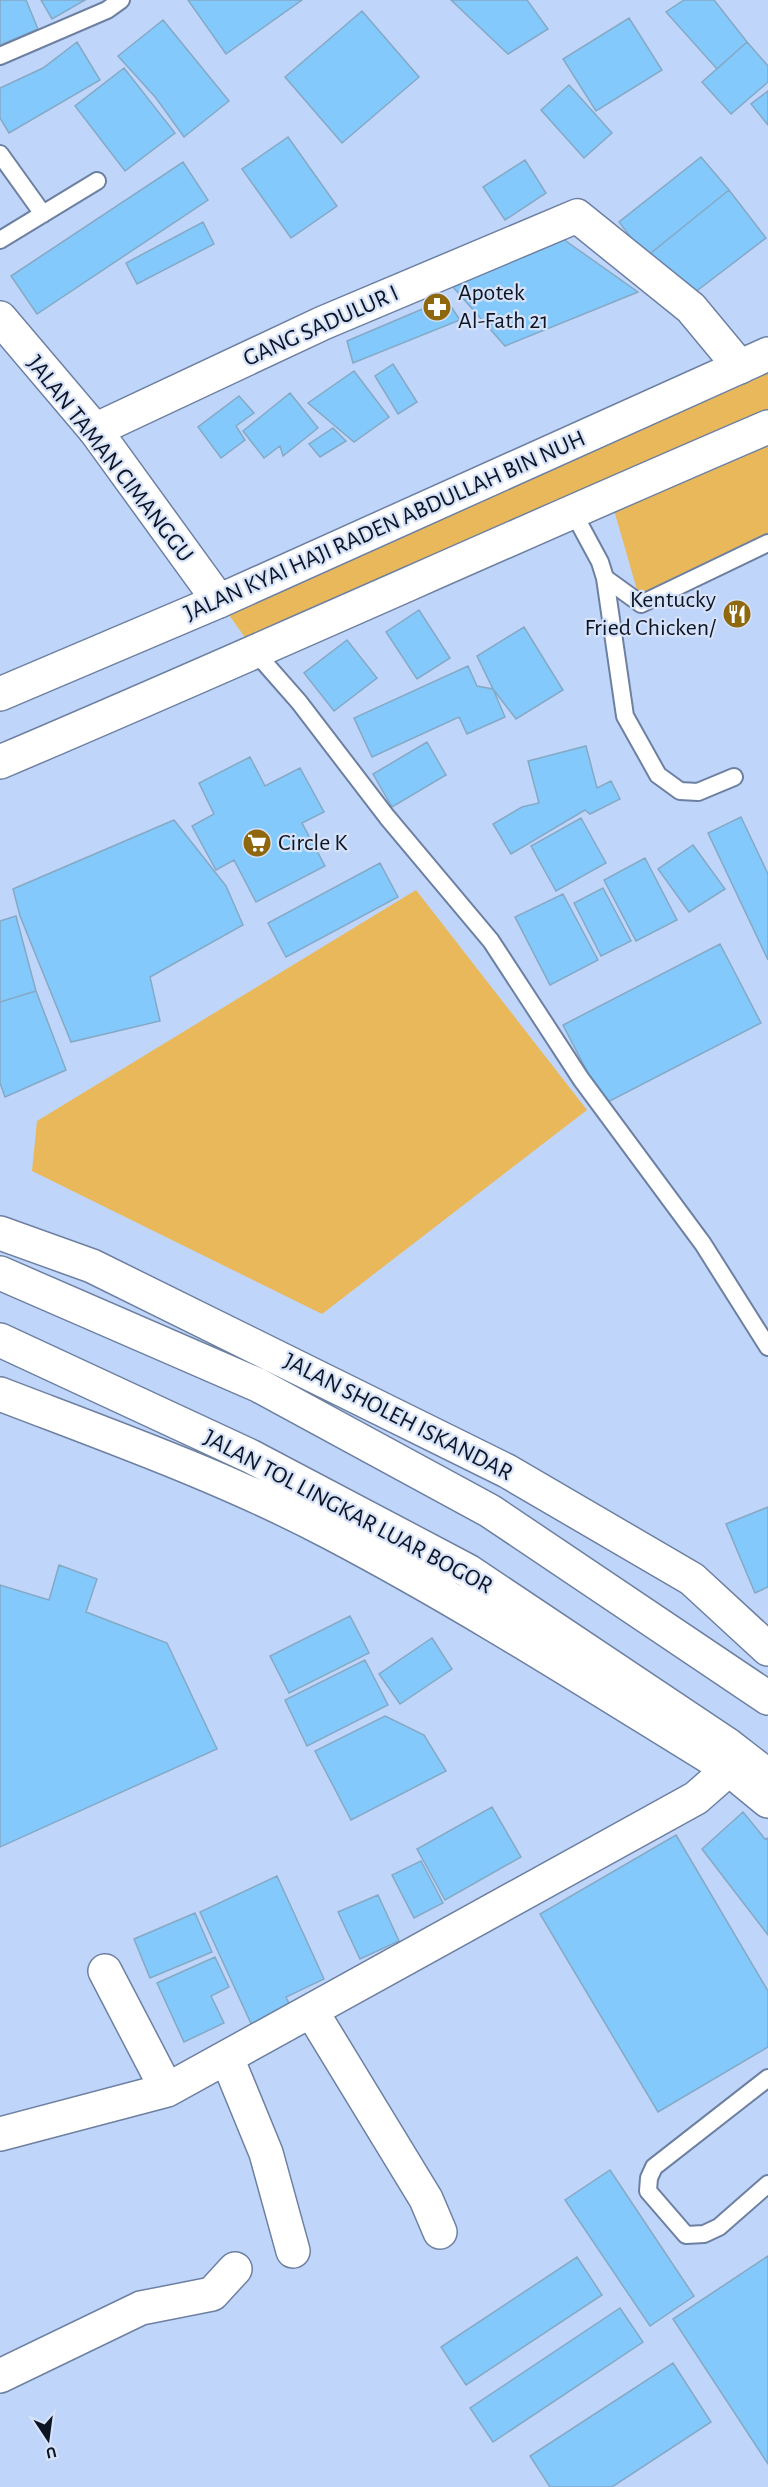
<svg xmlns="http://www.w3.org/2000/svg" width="768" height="2487" viewBox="0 0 768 2487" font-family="'Alegreya Sans',sans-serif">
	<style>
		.green { fill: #e9b85b }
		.building { fill: #83c9fc; stroke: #85a9c5; stroke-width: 1.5 }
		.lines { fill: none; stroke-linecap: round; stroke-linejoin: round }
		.lane-casing { stroke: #6d80a2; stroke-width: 20 }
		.street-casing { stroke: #6d80a2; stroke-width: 36 }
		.secondary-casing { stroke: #6d80a2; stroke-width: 36 }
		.highway-casing { stroke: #6d80a2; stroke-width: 36 }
		.lane { stroke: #fff; stroke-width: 16 }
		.street { stroke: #fff; stroke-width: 33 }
		.secondary { stroke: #fff; stroke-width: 33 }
		.highway { stroke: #fff; stroke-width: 33 }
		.labels { text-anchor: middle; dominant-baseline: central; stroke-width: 4.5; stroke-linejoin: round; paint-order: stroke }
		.poi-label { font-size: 24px; fill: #0e1522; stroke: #d5e2f9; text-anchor: start }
		.street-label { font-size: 24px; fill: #0e1522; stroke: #d5e2f9 }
	</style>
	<rect width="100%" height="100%" fill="#c0d5fa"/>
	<path class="green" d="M768,354V543L641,604L610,496L256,653L219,601Z
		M416,890L587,1110L322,1314L32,1171L37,1121Z"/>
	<path class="building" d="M0,0H26L38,29L0,45Z
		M41,0H85L52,19Z
		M188,0H302L226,54Z
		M451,0H527L548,29L508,54Z
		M684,0H714L747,42L717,69L666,12Z
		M362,11L419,77L342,143L285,77Z
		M629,18L662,70L596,111L563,59Z
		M163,20L229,101L184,137L156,98L118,56Z
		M77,42L100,80L9,133L0,118V88L43,68Z
		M747,42L768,66V82L731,114L702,82Z
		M124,68L175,133L125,171L75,106Z
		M569,85L612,133L584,158L541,110Z
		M768,91V125L751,104Z
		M288,137L337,206L291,238L242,169Z
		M701,157L729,190L646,257L619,222Z
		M525,160L546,193L505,220L483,187Z
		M183,162L208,200L37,314L11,276Z
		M729,190L766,238L690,296L646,257Z
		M203,222L214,244L137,284L126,263Z
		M563,239L638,292L505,346L453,287Z
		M446,299L460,320L353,363L347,341Z
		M393,364L417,402L398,414L375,376Z
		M354,371L389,417L354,442L308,403Z
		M290,393L318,428L283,456L280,446L264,458L243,431Z
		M239,396L254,413L236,426L245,440L221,458L198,427Z
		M333,428L346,441L320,457L309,444Z
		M419,610L450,658L417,679L386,632Z
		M524,627L563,690L516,719L493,689L477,656Z
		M347,640L377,678L334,711L304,673Z
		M468,666L477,686L493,689L505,717L467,734L459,717L372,757L354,718Z
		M427,742L446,775L392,807L373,774Z
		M586,746L597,788L611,781L620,799L590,814L585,810L511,854L493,824L522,807L539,803L528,761Z
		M250,757L265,786L300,768L324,812L302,823L325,866L256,902L234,860L216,870L192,826L214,814L199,783Z
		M741,817L768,874V960L708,833Z
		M581,818L606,863L556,891L531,846Z
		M174,820L226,886L243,925L150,977L160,1021L71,1042L20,916L13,889Z
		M693,845L725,889L689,912L658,869Z
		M645,858L677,920L636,941L604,880Z
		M380,863L398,897L286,957L268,923Z
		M603,888L631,941L601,956L574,903Z
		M563,894L598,960L550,985L515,917Z
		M16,916L36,991L0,1002V921Z
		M720,944L761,1023L604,1104L563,1025Z
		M36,991L66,1070L5,1097L0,1083V1002Z
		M768,1507V1587L755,1593L726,1524Z
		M59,1565L97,1579L86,1612L167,1643L217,1749L0,1847V1585L49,1600Z
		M350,1616L369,1653L289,1693L270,1656Z
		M432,1638L452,1669L400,1704L379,1674Z
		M365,1660L388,1705L307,1746L285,1700Z
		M385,1716L424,1735L446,1771L351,1820L315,1751Z
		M492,1807L521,1857L445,1900L417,1849Z
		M743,1812L765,1839L768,1838V1935L702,1849Z
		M676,1835L768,1991V2047L658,2112L540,1914Z
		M421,1861L443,1903L414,1918L392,1875Z
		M277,1876L324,1979L286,1997L293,2012L254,2030L200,1912Z
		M378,1895L399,1941L360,1959L338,1912Z
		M195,1913L212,1952L150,1978L134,1939Z
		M215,1957L229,1987L211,1996L224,2023L184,2042L157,1983Z
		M610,2170L694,2296L650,2326L565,2200Z
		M768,2256V2464L673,2319Z
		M577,2257L602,2295L466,2385L441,2347Z
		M620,2308L643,2342L493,2442L470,2408Z
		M673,2363L711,2422L612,2487H550L530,2456Z"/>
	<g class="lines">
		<g class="lane-casing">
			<path id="lane" d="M0,56L107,10L121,0
				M0,154L43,214
				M0,240L97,181
				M573,512L600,562L605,578L625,716L658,775L680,791L698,792L734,777
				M605,578L641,604L768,543
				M256,653L299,702L387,817L491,941L581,1079L703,1244L768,1347
				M768,2078L654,2167L649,2178L648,2191L686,2235L704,2234L719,2227L768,2184"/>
		</g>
		<g class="street-casing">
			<path id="street" d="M95,430L323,323L577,216L691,308L740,367
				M105,1971L167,2090
				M312,2012L426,2199L440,2232
				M227,2058L266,2153L293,2251
				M0,2134L167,2090L696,1798L729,1769
				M0,2376L141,2308L212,2294L235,2269"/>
		</g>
		<g class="secondary-casing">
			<path id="secondary" d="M0,318L95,430L219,601"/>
		</g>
		<g class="highway-casing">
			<path id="highway" d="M0,694L219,601L768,354
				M0,762C257,653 511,537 768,427
				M0,1233L92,1266L507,1471L692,1579L768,1649
				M0,1273L258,1385L490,1511L768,1698
				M0,1340L250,1456L468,1571L728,1745L768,1776
				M0,1394C112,1437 225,1477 331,1533C468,1605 597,1688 729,1769L768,1801"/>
		</g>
		<use href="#lane" class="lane"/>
		<use href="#street" class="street"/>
		<use href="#secondary" class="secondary"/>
		<use href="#highway" class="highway"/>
	</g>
	<defs>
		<g id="pharmacy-disc" transform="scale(1.5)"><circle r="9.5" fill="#8f680d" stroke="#d5e2f9"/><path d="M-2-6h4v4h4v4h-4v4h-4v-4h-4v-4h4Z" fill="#fff"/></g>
		<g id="restaurant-disc" transform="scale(1.5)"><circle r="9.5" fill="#8f680d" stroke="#d5e2f9"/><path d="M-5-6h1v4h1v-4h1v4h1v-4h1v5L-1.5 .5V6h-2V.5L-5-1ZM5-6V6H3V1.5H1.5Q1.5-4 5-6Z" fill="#fff"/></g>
		<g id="supermarket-disc" transform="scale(1.5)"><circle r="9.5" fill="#8f680d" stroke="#d5e2f9"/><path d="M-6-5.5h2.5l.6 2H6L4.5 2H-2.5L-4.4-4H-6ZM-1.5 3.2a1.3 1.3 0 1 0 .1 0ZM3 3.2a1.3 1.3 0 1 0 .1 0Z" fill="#fff"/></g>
	</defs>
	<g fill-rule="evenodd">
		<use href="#pharmacy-disc" x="437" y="307"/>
		<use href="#restaurant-disc" x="737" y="614"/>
		<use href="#supermarket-disc" x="257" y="843"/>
	</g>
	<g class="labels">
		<g class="poi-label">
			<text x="458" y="293">Apotek<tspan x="458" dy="28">Al-Fath 21</tspan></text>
			<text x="716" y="600" text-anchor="end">Kentucky<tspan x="716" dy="28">Fried Chicken/</tspan></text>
			<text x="278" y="843">Circle K</text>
		</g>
		<g class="street-label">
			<text transform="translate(321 326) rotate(-24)">GANG SADULUR I</text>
			<text transform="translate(110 459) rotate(52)">JALAN TAMAN CIMANGGU</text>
			<text transform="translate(385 526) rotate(-24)">JALAN KYAI HAJI RADEN ABDULLAH BIN NUH</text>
			<text transform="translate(398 1417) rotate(27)">JALAN SHOLEH ISKANDAR</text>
			<text transform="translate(348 1512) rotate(28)">JALAN TOL LINGKAR LUAR BOGOR</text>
		</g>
	</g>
	<g transform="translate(48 2439) rotate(167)" stroke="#d5e2f9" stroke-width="4.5" paint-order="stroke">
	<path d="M0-4.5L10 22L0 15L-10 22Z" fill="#0e1522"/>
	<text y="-9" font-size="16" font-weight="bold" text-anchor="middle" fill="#0e1522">U</text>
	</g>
</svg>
